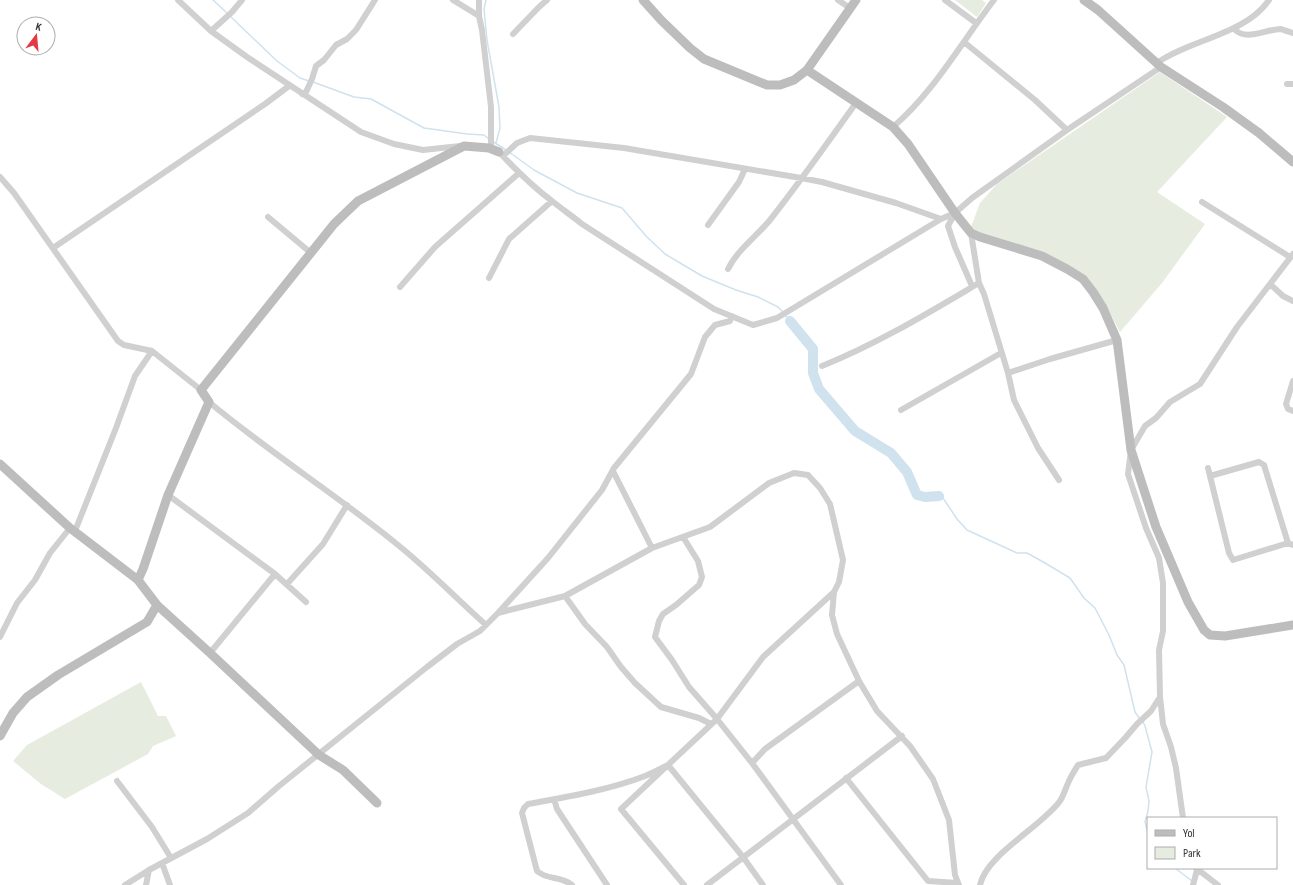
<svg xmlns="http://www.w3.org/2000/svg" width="1293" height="885" viewBox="0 0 1293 885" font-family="'Sofia Sans Condensed',sans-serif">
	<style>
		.green { fill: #e6ecdf }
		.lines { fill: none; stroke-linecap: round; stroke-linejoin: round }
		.stream { stroke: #cfe2ee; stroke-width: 1.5 }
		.river { stroke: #cfe2ee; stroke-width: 10 }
		.street { stroke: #d0d0d0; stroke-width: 6 }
		.secondary { stroke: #bdbdbd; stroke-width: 9 }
	</style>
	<rect width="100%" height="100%" fill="#fff"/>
	<path class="green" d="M955,0H982L986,3L977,17Z
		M1160,72L1227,117L1157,192L1205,224L1162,283L1120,332L1104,301L1078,271L974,233L971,227L980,203L997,184Z
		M141,682L158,716H166L176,736L153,746L148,754L65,799L41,784L13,761L27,745Z"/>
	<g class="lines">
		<path class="stream" d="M213,0L228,14
			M486,0L484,9L487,40L499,107L500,128L496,143
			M231,17L277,61L300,78L309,81
			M313,82L354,97L371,99L424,128L467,134L484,135L489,139
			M492,141L506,150
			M509,152L534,170L577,193L622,208L646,236L665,254L702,276L736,290L758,297L778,307L783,312
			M785,315L790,321
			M939,496L943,498L957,519L967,530L1017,553H1027L1045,563L1070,578L1084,598L1095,608L1109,635L1117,655L1124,665L1135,712L1140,719
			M1143,722L1145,726L1152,752L1146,787L1149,801L1148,811L1145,822L1148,833
			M1175,868L1192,881"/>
		<path class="river" d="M790,321L813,349V373L819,389L855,431L891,453L907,472L917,495L925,497L939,496"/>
		<path class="street" d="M178,0L211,31L247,57L361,132L394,144L423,150L460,146
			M453,0L479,16
			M479,0V16L482,30L491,107V146L489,148
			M838,0L850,8
			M945,0L976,23
			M1234,29C1247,42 1265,29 1281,29C1284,30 1289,32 1293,33
			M211,31L232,12L242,0
			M513,34L539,7L547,0
			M964,42L1035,100L1067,130
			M1157,63C1191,39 1245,35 1269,0
			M1287,84H1293
			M302,94L306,92L312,79L316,66L324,60L336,45L347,39L356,30L375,0
			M893,127C934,92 961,43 994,0
			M499,152C515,169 533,187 552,201C562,209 572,216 582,224L714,309L753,325L777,318L941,219L955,213L972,198L1067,130L1161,67
			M503,156L517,143L530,138L624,148L801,178L822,182L896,203L941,219
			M0,177L14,193L118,341L124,345L152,351L201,390
			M1202,202L1290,257
			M955,213L948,226L955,247L972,286
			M268,217L311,253
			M708,225L739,182L745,169
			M971,233L979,283L984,294L1008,373L1014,400L1038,448L1059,480
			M53,248L265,104L289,86
			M728,269C738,249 756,237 770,220C800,182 828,142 856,103
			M489,278L509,239L552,201
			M1270,284L1283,296L1293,301
			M400,287L435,247L519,173
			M822,366C877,344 928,313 979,283
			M1008,373L1050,359L1117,340
			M1293,381L1286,404L1288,409L1293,411
			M209,402C270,453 337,495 398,545C429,570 457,599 486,625
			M901,410L1001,353
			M1208,468L1229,553L1233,560L1288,543L1293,545
			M613,471L652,548
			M1210,476L1259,462L1264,465L1288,543
			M168,495L275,574L306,602
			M75,531L116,428L135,376L152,351
			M683,537L698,561L702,577L699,585L676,605L663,614L659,621L655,637L672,660L689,687L717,719L752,763L841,885
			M287,584L323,544L347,505
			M834,592L832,615L837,634L859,681L877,711L910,746L933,779L949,820L955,875L959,885
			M565,596L585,624L607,647L621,667L635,683L661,707L699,718L711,724
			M498,613L548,558L602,490L614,468L691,374L705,337L715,325L730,321L732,316
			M0,637L17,603L35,580L50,553L70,528
			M210,653L275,574
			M1160,697L1163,724L1171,747L1176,768L1183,818
			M752,763L765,749L859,681
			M846,778L928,881L958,883
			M117,781L152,827L171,858
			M554,799L557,809L607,885
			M162,863L170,885
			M1196,868L1218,885
			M125,885L149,870L207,839L248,813L279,786L427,667L457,644L480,631L498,613L565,596L652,548L710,527L769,483L794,473L808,475L820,488L830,504L843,560L839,582L834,592L763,657L717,719L621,809L684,885
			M146,885L149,870
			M572,885C562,876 546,880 537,871L522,813L524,808L528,804C567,797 609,790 645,776C653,773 660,769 668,765L743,857L763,885
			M707,885L902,736
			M980,885C986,855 1041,827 1060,801C1064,795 1066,787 1069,781C1071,776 1075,770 1078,765L1106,758L1126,737L1137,724L1151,711L1160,697L1159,650L1163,631V583L1159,558L1146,528L1128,474L1131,450L1145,426L1156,418L1170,402L1200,384L1237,327L1293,254
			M1193,885L1197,870"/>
		<path class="secondary" d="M643,0L661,20L690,48L704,59L767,85H780L794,80L807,70L856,0
			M1084,0L1098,10L1161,67L1223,107L1259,133L1293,162
			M807,70L893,127L908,144L955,213L971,233L980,237L1042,256L1067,269L1083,279L1093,292L1103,308L1117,340L1131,450L1156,527L1188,602L1204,630L1210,635L1225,636L1293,625
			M0,464L70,528L138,580L157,605L210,653L319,755L343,770L377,803
			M138,580L143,569L168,495L209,402L201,390L334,224L358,201L464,146L489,148L499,152
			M0,736L13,713L27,697L58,675L147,622L157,605"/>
	</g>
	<rect x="1147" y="817" width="130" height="52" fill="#ffffff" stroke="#adadad"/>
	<rect x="1155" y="830" width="20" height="6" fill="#bdbdbd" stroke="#adadad"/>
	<text x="1183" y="837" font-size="12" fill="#333333">Yol</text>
	<rect x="1155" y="847" width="20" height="12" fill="#e6ecdf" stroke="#adadad"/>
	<text x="1183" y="857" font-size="12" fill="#333333">Park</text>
	<g transform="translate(36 36) rotate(16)"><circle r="19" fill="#ffffff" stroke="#adadad"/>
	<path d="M0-3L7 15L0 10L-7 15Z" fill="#e63946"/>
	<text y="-6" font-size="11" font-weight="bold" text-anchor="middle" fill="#333333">K</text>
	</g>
</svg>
